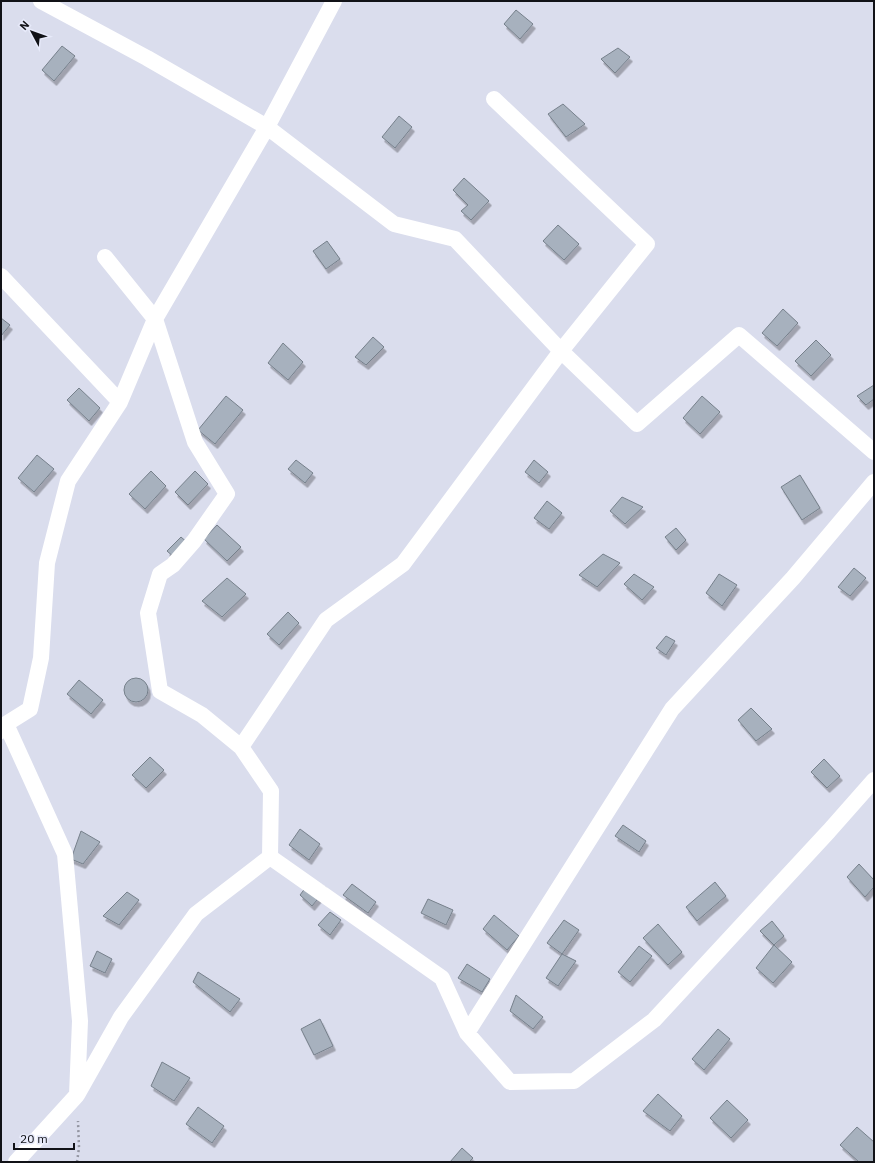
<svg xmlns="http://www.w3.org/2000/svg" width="875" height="1163" viewBox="0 0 875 1163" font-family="'IBM Plex Sans',sans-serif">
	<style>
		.building { fill: #a7b1be; stroke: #76808b; filter: url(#shadow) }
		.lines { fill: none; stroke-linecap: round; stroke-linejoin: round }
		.path { stroke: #9395a1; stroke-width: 2.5; stroke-dasharray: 2 3; stroke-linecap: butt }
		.street { stroke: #fff; stroke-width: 16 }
	</style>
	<defs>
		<filter id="shadow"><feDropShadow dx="2.5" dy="4.5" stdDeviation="0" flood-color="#0004"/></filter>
	</defs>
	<rect width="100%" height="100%" fill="#dadded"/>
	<path class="building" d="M516,10L533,24L520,39L504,24Z
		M62,46L75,56L54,81L42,70Z
		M618,48L630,57L615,73L601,59Z
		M563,104L585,124L566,137L548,114Z
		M399,116L412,127L395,148L382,137Z
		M464,178L489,201L471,220L461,211L468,205L453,190Z
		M558,225L579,244L564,260L543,241Z
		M327,241L340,259L326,269L313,251Z
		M783,309L798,323L777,346L762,333Z
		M1,318L10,325L1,336Z
		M373,337L384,347L366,365L355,357Z
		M816,340L831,355L811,376L795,361Z
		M283,343L303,362L288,380L268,363Z
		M874,385V399L866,405L857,396Z
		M79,388L100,408L89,421L67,400Z
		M226,396L243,410L215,444L198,430Z
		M702,396L720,412L700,434L683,418Z
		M37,455L54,469L34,492L18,478Z
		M296,460L313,473L305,483L288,469Z
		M534,460L548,472L539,483L525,472Z
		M151,471L166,486L145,509L129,494Z
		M195,471L208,484L188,505L175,492Z
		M800,475L820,508L802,520L781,487Z
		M622,497L643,507L625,524L610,511Z
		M547,501L562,513L549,529L534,518Z
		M217,525L241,547L227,561L204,539Z
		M676,528L686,540L676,550L665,537Z
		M181,537L189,544L175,558L167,551Z
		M603,554L620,563L597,587L579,575Z
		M854,568L866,578L850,596L838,587Z
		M634,574L654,587L642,600L624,584Z
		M719,574L737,585L722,606L706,593Z
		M227,578L246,594L222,617L202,601Z
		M288,612L299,623L279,645L267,634Z
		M666,636L675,641L666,655L656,648Z
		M124 690a12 12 0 1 1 24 0a12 12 0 1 1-24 0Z
		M79,680L103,700L91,714L67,694Z
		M751,708L772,729L756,741L738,720Z
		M150,757L164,770L146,788L132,775Z
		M824,759L840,776L827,788L811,772Z
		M623,825L646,841L639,852L615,836Z
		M300,829L320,844L309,860L289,845Z
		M81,831L100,842L83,864L71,859Z
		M859,864L874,880V887L865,897L847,877Z
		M312,879L327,888L312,906L300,895Z
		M715,882L726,896L697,921L686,907Z
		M352,884L376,902L368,913L343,895Z
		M127,892L139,900L119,925L103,916Z
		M428,899L453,910L446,925L421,913Z
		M330,912L341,920L330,935L318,925Z
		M494,915L519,936L507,950L483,929Z
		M564,920L579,930L562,954L547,943Z
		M772,921L784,936L774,945L760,931Z
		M658,924L682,952L668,965L643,938Z
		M774,945L792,962L773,983L756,968Z
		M639,946L652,956L630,982L618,972Z
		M97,951L112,959L105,973L90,966Z
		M562,954L576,961L558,986L546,978Z
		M467,964L490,979L482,992L458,978Z
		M198,972L240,999L230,1012L193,982Z
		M516,995L543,1017L533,1029L510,1011Z
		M320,1019L333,1046L314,1055L301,1029Z
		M718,1029L730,1039L704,1070L692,1059Z
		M162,1062L190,1078L174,1101L151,1086Z
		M658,1094L682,1116L670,1131L643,1111Z
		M727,1100L748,1120L731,1138L710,1118Z
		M198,1107L224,1126L212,1143L186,1124Z
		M857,1127L874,1142V1162H859L840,1145Z
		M462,1148L473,1158L469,1162H450Z"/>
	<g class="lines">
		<path class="path" d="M77,1162L79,1148L78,1121"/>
		<path class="street" d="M41,1L147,58L267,127L394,224L455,239L561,351L637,424L739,335L874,452
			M1,276L120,402
			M6,724L30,709L41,658L47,563L68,481L120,402L155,319L267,127L334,1
			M1,731L6,724L65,854L80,1021L77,1095L16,1162
			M241,747L326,620L403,564L561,351L647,244L494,99
			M270,857L442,978L467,1033L510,1082L574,1081L654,1020L829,831L874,780
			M467,1033L672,709L793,578L874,482
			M77,1095L121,1017L196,914L270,857L271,791L241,747L202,715L160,691L148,613L160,574L173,565L194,541L227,494L195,442L155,319L105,257"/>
	</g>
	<rect width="875" height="1163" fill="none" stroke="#111217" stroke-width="4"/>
	<g transform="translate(32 32) rotate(311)" stroke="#e7eafa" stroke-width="3" paint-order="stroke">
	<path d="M0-3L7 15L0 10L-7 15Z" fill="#111217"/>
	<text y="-6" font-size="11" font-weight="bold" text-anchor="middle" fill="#111217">N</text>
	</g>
	<path d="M14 1143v6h60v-6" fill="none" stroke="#111217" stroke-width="2"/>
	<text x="20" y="1143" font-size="12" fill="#111217" stroke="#e7eafa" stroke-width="3" paint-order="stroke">20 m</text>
</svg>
